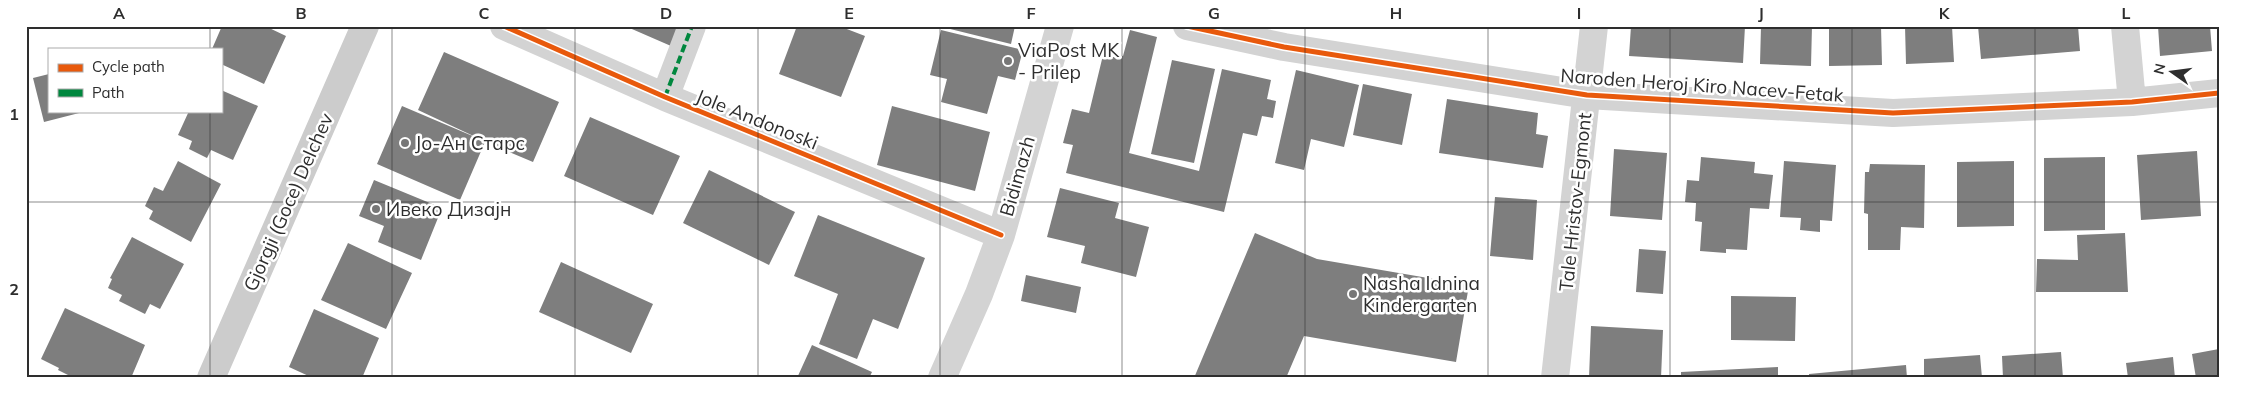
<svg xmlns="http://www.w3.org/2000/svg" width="2245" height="404" viewBox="0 0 2245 404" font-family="Mulish,sans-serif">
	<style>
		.building { fill: #7e7e7e }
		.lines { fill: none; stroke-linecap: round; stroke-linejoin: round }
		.street { stroke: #d3d3d3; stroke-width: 28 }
		.secondary { stroke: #ccc; stroke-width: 28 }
		.quiet { stroke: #00873e; stroke-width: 4; stroke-dasharray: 8 4; stroke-linecap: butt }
		.cycleway-casing { stroke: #fff; stroke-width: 8 }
		.cycleway { stroke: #e8590c; stroke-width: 5 }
		.grid { fill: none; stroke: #2e2e2e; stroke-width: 1; stroke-opacity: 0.55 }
		.poi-dot { fill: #777; stroke: #fff; stroke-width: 2 }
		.labels { text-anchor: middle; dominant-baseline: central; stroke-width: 5; stroke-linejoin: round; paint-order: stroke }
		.poi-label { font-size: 19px; fill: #2e2e2e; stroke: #fff; text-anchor: start }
		.street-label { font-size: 19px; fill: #2e2e2e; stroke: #fff }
		.neatline { fill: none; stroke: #2e2e2e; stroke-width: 2 }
		.grid-label { font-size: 16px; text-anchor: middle; font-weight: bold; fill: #2e2e2e }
	</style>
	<rect width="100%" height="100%" fill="#fff"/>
	<path class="building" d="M222,26H265L286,36L264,84L221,64V49H212Z
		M625,26H680L671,46Z
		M797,26H839L865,36L841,97L779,74Z
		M938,26H1015L1011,44Z
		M1631,26H1745L1743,63L1629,56Z
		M1761,26H1812L1811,66L1760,64Z
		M1829,26H1881L1882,65L1829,66Z
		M1905,26H1952L1954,62L1906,64Z
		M1978,26H2078L2080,51L1981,59Z
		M2158,26H2210L2212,51L2160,56Z
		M941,30L1023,50L1015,80L998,76L987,114L941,102L947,79L930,75Z
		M1130,30L1157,37L1129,153L1199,171L1222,69L1271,80L1267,99L1276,101L1273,118L1262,116L1257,136L1243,133L1224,212L1066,173L1073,145L1063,143L1072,109L1089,113L1104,51L1123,56Z
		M444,52L559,102L533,162L485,142L460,200L377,164L402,106L482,140L418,110Z
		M1172,60L1215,69L1194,163L1151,154Z
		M1296,70L1359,85L1344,147L1311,139L1304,170L1275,163Z
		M49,74V111L83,112L44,122L33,78Z
		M1363,84L1412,94L1402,145L1353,135Z
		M221,90L258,106L233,160L211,150L207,158L189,149L192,141L178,135L189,111H221Z
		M1447,99L1538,113L1536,134L1548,136L1543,168L1439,153Z
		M892,106L990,132L975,191L877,165Z
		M590,117L680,156L653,215L564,176Z
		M1614,149L1667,153L1662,220L1610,216Z
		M2197,151L2201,216L2141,220L2137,155Z
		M1701,157L1755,162L1754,173L1773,175L1769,209L1750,208L1747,250L1726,249V253L1700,251L1702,222L1695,221L1696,203L1685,202L1687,180L1699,181Z
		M2105,157V230L2044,231V158Z
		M178,161L221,184L191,242L149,219L153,211L145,206L154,187L163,191Z
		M1784,161L1836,165L1832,221L1820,220V232L1800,230L1801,218L1780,217Z
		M2014,161V226L1957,227V162Z
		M1870,164L1925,165L1924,228L1901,227L1900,250H1868V214L1864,213L1865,172H1869Z
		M709,170L795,212L769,265L683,223Z
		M374,180L442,208L421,260L378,242L384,226L359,216Z
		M1060,188L1119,203L1115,218L1149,227L1136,277L1081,263L1085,246L1047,237Z
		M1495,197L1537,200L1533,260L1490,256Z
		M818,215L925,258L898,329L873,319L857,359L819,344L838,294L794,276Z
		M1255,233L1317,259L1469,285L1456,362L1304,336L1286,378H1194Z
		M2125,233L2128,292H2036L2037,259L2078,260L2077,235Z
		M132,237L184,264L160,309L150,304L145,314L119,301L122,295L108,288L112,279L110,278Z
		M348,243L412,273L386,329L321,300Z
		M1639,249L1666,251L1663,294L1636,292Z
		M561,262L653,304L631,353L539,312Z
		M1026,275L1081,287L1076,313L1021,301Z
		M1731,296L1796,297L1795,341L1731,340Z
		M65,308L145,345L131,378H74L58,370L59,368L41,359Z
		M314,309L379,338L362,378H313L289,367Z
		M1591,326L1663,330L1661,378H1589Z
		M812,345L872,372L869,378H797Z
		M2219,349V378H2196L2192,354Z
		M2061,352L2063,378H2003L2002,356Z
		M1980,355L1982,378H1924V359Z
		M2173,357L2175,378H2128L2126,363Z
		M1906,365L1907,378H1809V374Z
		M1778,367V378H1681V372Z"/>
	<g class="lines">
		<path class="street" d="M504,26L665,97L1001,235
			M1187,26L1284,47L1587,95L1893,113L2132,102L2219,93
			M2125,26L2132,102
			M665,97L692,26
			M942,378L979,294L1001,235L1060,26
			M1555,378L1594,26"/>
		<path class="secondary" d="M211,378L365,26"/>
		<path class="quiet" d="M665,97L692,26"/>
		<g class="cycleway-casing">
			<path id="cycleway" d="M504,26L665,97L1001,235
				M1187,26L1284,47L1587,95L1893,113L2132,102L2219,93"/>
		</g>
		<use href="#cycleway" class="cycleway"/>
	</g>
	<path class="grid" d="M210,26V49M392,26V378M575,26V378M758,26V378M940,26V378M1122,26V378M1305,26V378M1488,26V378M1670,26V378M1852,26V378M2035,26V378M210,111V378M26,202H2219"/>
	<g class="poi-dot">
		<circle cx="1008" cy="61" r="5"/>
		<circle cx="405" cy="143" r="5"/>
		<circle cx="376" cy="209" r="5"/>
		<circle cx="1353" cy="294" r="5"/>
	</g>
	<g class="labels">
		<g class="poi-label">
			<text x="1018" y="50">ViaPost MK<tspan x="1018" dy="22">- Prilep</tspan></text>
			<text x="415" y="143">Јо-Ан Старс</text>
			<text x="386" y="209">Ивеко Дизајн</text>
			<text x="1363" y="283">Nasha Idnina<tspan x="1363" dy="22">Kindergarten</tspan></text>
		</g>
		<g class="street-label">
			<text transform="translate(1702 85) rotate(4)">Naroden Heroj Kiro Nacev-Fetak</text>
			<text transform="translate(757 119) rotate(22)">Jole Andonoski</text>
			<text transform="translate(1017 176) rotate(-74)">Bidimazh</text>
			<text transform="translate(288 202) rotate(-66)">Gjorgji (Goce) Delchev</text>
			<text transform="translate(1575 202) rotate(-84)">Tale Hristov-Egmont</text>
		</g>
	</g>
	<rect width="2245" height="404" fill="none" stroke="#ffffff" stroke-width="55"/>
	<rect x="48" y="48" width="175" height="65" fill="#ffffff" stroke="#ababab"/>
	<rect x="58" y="64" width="25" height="8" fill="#e8590c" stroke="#ababab"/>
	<text x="92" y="72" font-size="15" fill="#2e2e2e">Cycle path</text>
	<rect x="58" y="89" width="25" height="8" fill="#00873e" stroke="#ababab"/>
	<text x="92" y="98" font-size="15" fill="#2e2e2e">Path</text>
	<g transform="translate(2172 72) rotate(284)" stroke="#ffffff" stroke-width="4" paint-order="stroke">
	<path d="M0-4L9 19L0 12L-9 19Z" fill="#2e2e2e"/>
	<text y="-8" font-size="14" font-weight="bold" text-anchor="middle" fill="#2e2e2e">N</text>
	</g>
	<rect x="28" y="28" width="2190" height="348" class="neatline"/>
	<g class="grid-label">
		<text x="119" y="19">A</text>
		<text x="301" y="19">B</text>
		<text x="484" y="19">C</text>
		<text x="666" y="19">D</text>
		<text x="849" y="19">E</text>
		<text x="1031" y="19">F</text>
		<text x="1214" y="19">G</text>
		<text x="1396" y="19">H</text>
		<text x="1579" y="19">I</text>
		<text x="1761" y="19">J</text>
		<text x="1944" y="19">K</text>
		<text x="2126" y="19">L</text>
		<text x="14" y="120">1</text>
		<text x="14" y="295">2</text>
	</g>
</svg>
